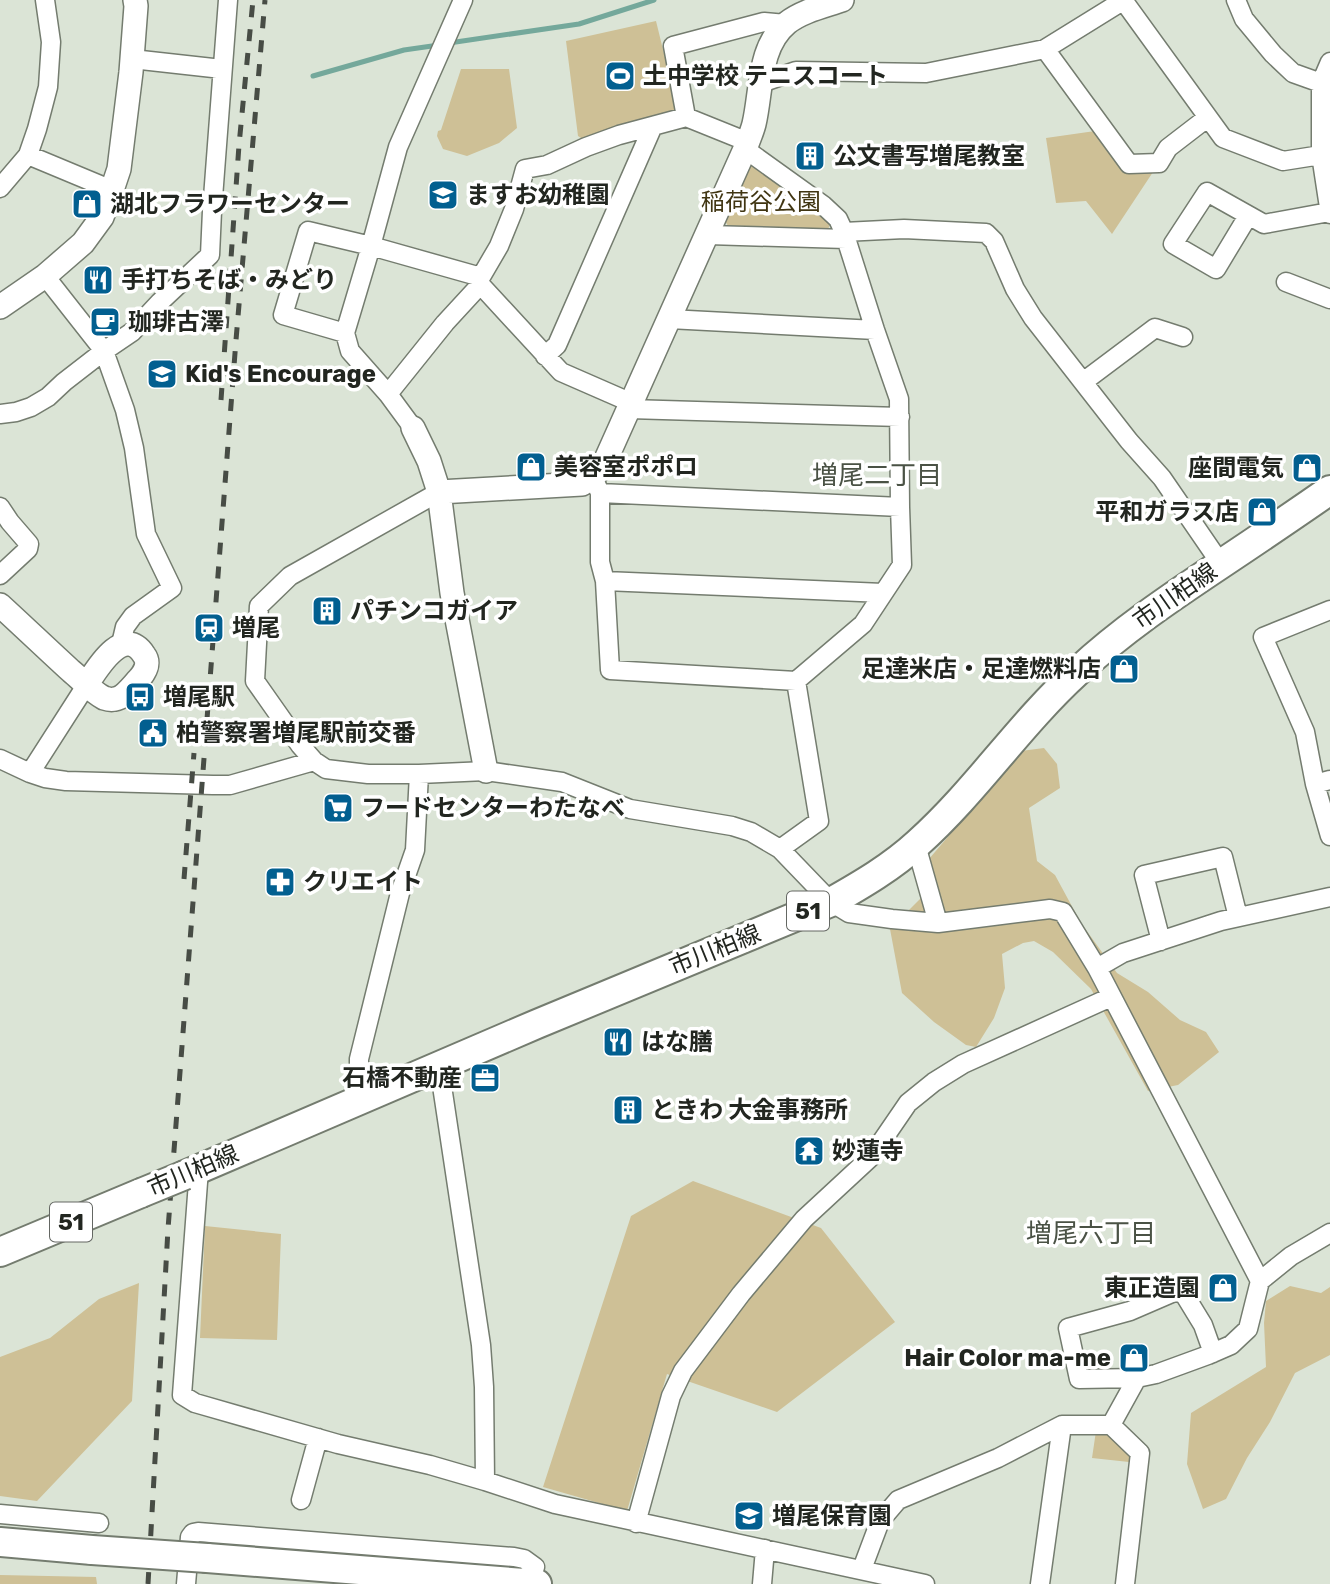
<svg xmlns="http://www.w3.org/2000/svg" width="1330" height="1584" viewBox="0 0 1330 1584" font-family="Rubik,'Noto Sans JP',sans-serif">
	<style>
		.green { fill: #cec096 }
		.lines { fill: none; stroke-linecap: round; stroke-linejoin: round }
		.stream { stroke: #74a89b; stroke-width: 5 }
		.minor-casing { stroke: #747c6f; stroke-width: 21 }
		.tertiary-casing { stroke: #747c6f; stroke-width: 26 }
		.primary-casing { stroke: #747c6f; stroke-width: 32 }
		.minor { stroke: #fff; stroke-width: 18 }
		.tertiary { stroke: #fff; stroke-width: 23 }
		.primary { stroke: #fff; stroke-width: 28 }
		.rail { stroke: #474c45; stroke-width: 5; stroke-dasharray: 12 12; stroke-linecap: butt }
		.primary-bridge-casing { stroke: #747c6f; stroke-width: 32; stroke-linecap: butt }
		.primary-bridge { stroke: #fff; stroke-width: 28 }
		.labels { text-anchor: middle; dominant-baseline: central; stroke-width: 7; stroke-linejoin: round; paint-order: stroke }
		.shield { fill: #fff; stroke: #646763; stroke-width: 2 }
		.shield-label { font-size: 23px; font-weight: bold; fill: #222620 }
		.poi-label { font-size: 24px; font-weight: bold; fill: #222620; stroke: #fff; text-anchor: start }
		.park-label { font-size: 24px; fill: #403512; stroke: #fff }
		.street-label { font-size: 24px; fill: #222620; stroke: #fff }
		.neighbourhood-label { font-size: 26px; fill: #4a5245; stroke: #fff }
	</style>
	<rect width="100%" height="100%" fill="#dbe4d6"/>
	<path class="green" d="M656,21L678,111L584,140L578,136L566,41Z
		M461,69H509L517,128L499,143L467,156L443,149L437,136L438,131L441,130Z
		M1095,131L1126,173L1153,172L1112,234L1086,201L1056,203L1046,138Z
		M756,164L817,210L831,223L827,231L729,227L724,220L748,166Z
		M1044,748L1057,764L1060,788L1029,808L1037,861L1055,875L1081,923L1117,973L1148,992L1180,1020L1206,1032L1219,1052L1178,1085L1148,1091L1091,989L1053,952L1034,941L1023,943L1002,954L1005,988L994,1018L976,1047L966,1045L934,1022L902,993L890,929L920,899L929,859L1021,751Z
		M693,1181L821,1228L895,1322L777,1412L667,1374L627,1511L543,1487L631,1216Z
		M205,1226L281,1234L277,1340L200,1338Z
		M139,1283L132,1401L37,1501L0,1496V1357L50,1338L99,1299Z
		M1290,1286L1321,1293L1330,1287V1355L1295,1373L1270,1422L1247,1458L1226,1499L1203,1509L1187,1464L1191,1413L1266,1367L1264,1323L1266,1301Z
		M1105,1430L1129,1447V1462L1092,1458L1096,1431Z
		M0,1575L96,1577L97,1584H0Z"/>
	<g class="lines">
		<path class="stream" d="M449,43L579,24L654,0
			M313,76L404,50L439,45"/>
		<g class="minor-casing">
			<path id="minor" d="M1123,0L1223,138L1283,161L1321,155
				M1236,0L1244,19L1273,54L1293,73L1321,83V155L1330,214
				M1045,49L1129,164L1159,163L1168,148L1207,118
				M132,59L222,69
				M761,83L796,71L926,73L1045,49L1124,0
				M1321,83L1330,62
				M686,117L673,46L764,22L786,24
				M28,155L112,190
				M0,188L28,155L37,129L48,87L51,42L45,0
				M1248,216L1216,269L1173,244L1207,192L1264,224L1329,212
				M844,232L904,229L986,233L994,241L1015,289L1033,318L1129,441L1162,478L1221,564
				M708,235L846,239
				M45,276L104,351L125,410L134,448L146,534L172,588L133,616L125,627L121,644
				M1286,282L1330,299
				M669,319L875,330
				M345,333L283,315L308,231L371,246L481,277
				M545,356L557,345L653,126
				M1083,382L1155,328L1183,337
				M388,394L445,323L480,285
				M632,403L561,372L478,282L499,246L514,209L525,169L547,165L586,147L619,135L686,117L748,142
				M629,409L900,417
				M0,414L16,412L31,407L48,397L64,382L104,351L132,332L160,302L210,255L212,211L228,0
				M413,428L388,394L350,351L345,333L371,246L398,147L463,0
				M593,477L600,493V562L605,581L610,670L796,681L863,624L902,565L900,507L899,399L875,330L844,232L838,219L823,205L745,149
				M600,493L900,507
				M0,507L10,522L29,544L28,549L0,575
				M605,581L883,593
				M0,759L30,773L45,778L66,781L213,785H230L314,761L326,769L368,774H419L486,771L562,782L630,809L732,826L751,832L780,849L831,902L849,913L892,919L938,923
				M314,761L300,745L255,681L259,606L290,576L439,492
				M30,773L87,684
				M1330,780L1315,784L1330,836
				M1315,784L1305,732L1263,637L1330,610
				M916,845L938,923L1050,909L1063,912L1097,968L1260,1281
				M780,849L819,821L796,681
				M1161,941L1144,875L1223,857L1238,917
				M1097,968L1123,953L1221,921L1330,897
				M439,1066L481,1345L484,1387L485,1481L555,1504L925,1584
				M370,1095L359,1068V1059L400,893L415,850L419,774
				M199,1169L182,1395L195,1403L338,1444L430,1465L485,1481
				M1213,1353L1203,1325L1181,1289L1130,1311L1068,1328L1079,1379L1137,1378L1156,1374L1208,1355L1231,1345L1248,1329L1260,1281L1291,1256L1330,1233
				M1111,1425L1137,1378
				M301,1500L318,1438
				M0,1514L99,1523
				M636,1523L671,1396L683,1371L741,1294L804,1219L871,1157L908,1103L934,1082L963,1064L1111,997
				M862,1569L880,1521L898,1500L998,1458L1062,1425H1111L1140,1453L1125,1584
				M186,1584L190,1537L193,1533L198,1532L514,1557L524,1559L535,1567L529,1584
				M762,1584L765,1549
				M1040,1584L1062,1425"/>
		</g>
		<g class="tertiary-casing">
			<path id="tertiary" d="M0,307L45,276L83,243L102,217L112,190L119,169L131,72L136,6L135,0
				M413,428L429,461L439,492L452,593L486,771
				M439,492L582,484L593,477L603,466L745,149C748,141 752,132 754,124C762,90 758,47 787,23C802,11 825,6 842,0
				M0,605C24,627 47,649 71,671C81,679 92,692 104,698C107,699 111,700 115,699C124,698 133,685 139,679C145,672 150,663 144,655C124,624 98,667 87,684"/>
		</g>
		<g class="primary-casing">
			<path id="primary" d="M185,1175L537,1024L831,902C861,885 892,867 918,843C976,791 1019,725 1077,672C1121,631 1170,598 1221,564C1257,540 1294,515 1330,490
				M0,1252L141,1193
				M0,1542L92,1550
				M207,1558L537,1584"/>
		</g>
		<use href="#minor" class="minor"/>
		<use href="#tertiary" class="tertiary"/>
		<use href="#primary" class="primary"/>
		<path class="rail" d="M221,400L239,145L253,0
			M184,879L194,753
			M148,1584L168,1229L236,340L265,0"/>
		<g class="primary-bridge-casing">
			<path id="primary-bridge" d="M141,1193L185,1175
				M92,1550L207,1558"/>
		</g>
		<use href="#primary-bridge" class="primary-bridge"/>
	</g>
	<defs>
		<g id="stadium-square" transform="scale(1.575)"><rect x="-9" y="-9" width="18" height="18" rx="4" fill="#025f90" stroke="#fff"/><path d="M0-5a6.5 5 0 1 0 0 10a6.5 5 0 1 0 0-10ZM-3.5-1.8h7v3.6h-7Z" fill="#fff"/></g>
		<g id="building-square" transform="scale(1.575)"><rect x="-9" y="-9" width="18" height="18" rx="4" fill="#025f90" stroke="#fff"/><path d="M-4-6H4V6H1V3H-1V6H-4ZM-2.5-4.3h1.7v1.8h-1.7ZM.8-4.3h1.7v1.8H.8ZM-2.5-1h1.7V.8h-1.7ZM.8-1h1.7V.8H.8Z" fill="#fff"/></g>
		<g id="school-square" transform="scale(1.575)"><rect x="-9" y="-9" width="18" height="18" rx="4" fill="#025f90" stroke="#fff"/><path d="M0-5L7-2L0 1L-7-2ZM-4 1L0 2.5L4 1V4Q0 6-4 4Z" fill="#fff"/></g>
		<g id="shop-square" transform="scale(1.575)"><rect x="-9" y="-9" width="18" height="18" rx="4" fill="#025f90" stroke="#fff"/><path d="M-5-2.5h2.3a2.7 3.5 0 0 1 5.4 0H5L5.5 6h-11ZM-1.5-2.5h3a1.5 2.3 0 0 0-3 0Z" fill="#fff"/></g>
		<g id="restaurant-square" transform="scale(1.575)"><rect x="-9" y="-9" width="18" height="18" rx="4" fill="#025f90" stroke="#fff"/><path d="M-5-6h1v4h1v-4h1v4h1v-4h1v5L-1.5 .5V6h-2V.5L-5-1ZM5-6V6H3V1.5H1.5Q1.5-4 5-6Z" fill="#fff"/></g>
		<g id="cafe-square" transform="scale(1.575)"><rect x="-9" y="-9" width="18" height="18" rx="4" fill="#025f90" stroke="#fff"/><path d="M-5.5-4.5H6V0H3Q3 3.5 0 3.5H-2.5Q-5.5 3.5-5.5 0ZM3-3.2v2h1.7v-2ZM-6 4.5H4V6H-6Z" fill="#fff"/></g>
		<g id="station-square" transform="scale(1.575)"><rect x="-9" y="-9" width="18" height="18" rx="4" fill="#025f90" stroke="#fff"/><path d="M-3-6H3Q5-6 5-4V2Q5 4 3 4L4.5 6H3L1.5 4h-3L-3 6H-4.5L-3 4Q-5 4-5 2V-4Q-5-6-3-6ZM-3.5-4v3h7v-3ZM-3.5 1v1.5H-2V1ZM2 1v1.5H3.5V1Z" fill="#fff"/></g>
		<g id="bus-square" transform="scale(1.575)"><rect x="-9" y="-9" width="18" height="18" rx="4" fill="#025f90" stroke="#fff"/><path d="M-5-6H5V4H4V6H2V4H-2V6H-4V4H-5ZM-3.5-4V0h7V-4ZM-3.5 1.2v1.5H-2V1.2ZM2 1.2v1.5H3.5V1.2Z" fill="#fff"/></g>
		<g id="civic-square" transform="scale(1.575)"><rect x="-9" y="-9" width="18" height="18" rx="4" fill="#025f90" stroke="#fff"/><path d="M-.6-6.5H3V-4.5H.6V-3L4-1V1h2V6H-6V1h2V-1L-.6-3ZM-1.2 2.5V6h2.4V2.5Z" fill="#fff"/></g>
		<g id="supermarket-square" transform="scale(1.575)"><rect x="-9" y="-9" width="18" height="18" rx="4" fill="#025f90" stroke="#fff"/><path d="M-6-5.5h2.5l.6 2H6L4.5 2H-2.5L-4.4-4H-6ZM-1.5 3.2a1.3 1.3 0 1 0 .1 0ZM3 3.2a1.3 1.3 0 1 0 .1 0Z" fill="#fff"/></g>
		<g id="pharmacy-square" transform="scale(1.575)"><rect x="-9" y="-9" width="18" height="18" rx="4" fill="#025f90" stroke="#fff"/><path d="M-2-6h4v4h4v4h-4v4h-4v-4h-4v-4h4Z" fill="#fff"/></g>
		<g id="office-square" transform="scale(1.575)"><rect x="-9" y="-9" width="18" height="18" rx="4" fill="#025f90" stroke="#fff"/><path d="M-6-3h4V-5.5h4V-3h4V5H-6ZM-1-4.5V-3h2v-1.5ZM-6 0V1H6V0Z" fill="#fff"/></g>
		<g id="temple-square" transform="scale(1.575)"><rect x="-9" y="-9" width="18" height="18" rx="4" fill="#025f90" stroke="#fff"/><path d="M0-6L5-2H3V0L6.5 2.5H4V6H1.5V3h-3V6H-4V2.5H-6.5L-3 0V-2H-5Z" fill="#fff"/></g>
	</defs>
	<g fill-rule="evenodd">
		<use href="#stadium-square" x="620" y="76"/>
		<use href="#building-square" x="810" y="156"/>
		<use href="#school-square" x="443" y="195"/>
		<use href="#shop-square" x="87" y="204"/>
		<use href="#restaurant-square" x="98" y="280"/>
		<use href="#cafe-square" x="105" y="322"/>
		<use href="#school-square" x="162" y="374"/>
		<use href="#shop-square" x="531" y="467"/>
		<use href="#shop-square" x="1307" y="468"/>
		<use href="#shop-square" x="1262" y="512"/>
		<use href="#building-square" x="327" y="611"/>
		<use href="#station-square" x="209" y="628"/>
		<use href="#shop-square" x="1124" y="669"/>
		<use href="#bus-square" x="140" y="697"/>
		<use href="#civic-square" x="153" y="733"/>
		<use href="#supermarket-square" x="338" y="808"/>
		<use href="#pharmacy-square" x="280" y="882"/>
		<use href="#restaurant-square" x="618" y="1042"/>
		<use href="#office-square" x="485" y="1078"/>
		<use href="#building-square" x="628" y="1110"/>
		<use href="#temple-square" x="809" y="1151"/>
		<use href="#shop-square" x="1223" y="1288"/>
		<use href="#shop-square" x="1134" y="1358"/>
		<use href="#school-square" x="749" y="1516"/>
	</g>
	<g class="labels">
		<g class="shield">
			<rect x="787" y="891.5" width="42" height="39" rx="5"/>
			<rect x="50" y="1202.5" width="42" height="39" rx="5"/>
		</g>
		<g class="shield-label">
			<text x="808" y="911">51</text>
			<text x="71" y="1222">51</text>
		</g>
		<g class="poi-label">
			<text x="643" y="76">土中学校 テニスコート</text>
			<text x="833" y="156">公文書写増尾教室</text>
			<text x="466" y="195">ますお幼稚園</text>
			<text x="110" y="204">湖北フラワーセンター</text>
			<text x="121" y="280">手打ちそば・みどり</text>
			<text x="128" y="322">珈琲古澤</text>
			<text x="185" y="374">Kid's Encourage</text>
			<text x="554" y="467">美容室ポポロ</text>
			<text x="1284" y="468" text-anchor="end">座間電気</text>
			<text x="1239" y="512" text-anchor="end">平和ガラス店</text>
			<text x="350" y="611">パチンコガイア</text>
			<text x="232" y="628">増尾</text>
			<text x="1101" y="669" text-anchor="end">足達米店・足達燃料店</text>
			<text x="163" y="697">増尾駅</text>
			<text x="176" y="733">柏警察署増尾駅前交番</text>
			<text x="361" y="808">フードセンターわたなべ</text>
			<text x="303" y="882">クリエイト</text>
			<text x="641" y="1042">はな膳</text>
			<text x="462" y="1078" text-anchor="end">石橋不動産</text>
			<text x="651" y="1110">ときわ 大金事務所</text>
			<text x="832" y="1151">妙蓮寺</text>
			<text x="1200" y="1288" text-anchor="end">東正造園</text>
			<text x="1111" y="1358" text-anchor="end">Hair Color ma-me</text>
			<text x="772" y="1516">増尾保育園</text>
		</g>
		<g class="park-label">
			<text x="761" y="202">稲荷谷公園</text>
		</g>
		<g class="street-label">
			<text transform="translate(1175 596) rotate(-35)">市川柏線</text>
			<text transform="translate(715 950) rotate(-22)">市川柏線</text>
			<text transform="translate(193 1171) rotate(-23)">市川柏線</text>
		</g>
		<g class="neighbourhood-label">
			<text x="877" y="475">増尾二丁目</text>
			<text x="1091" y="1233">増尾六丁目</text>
		</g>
	</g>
</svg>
